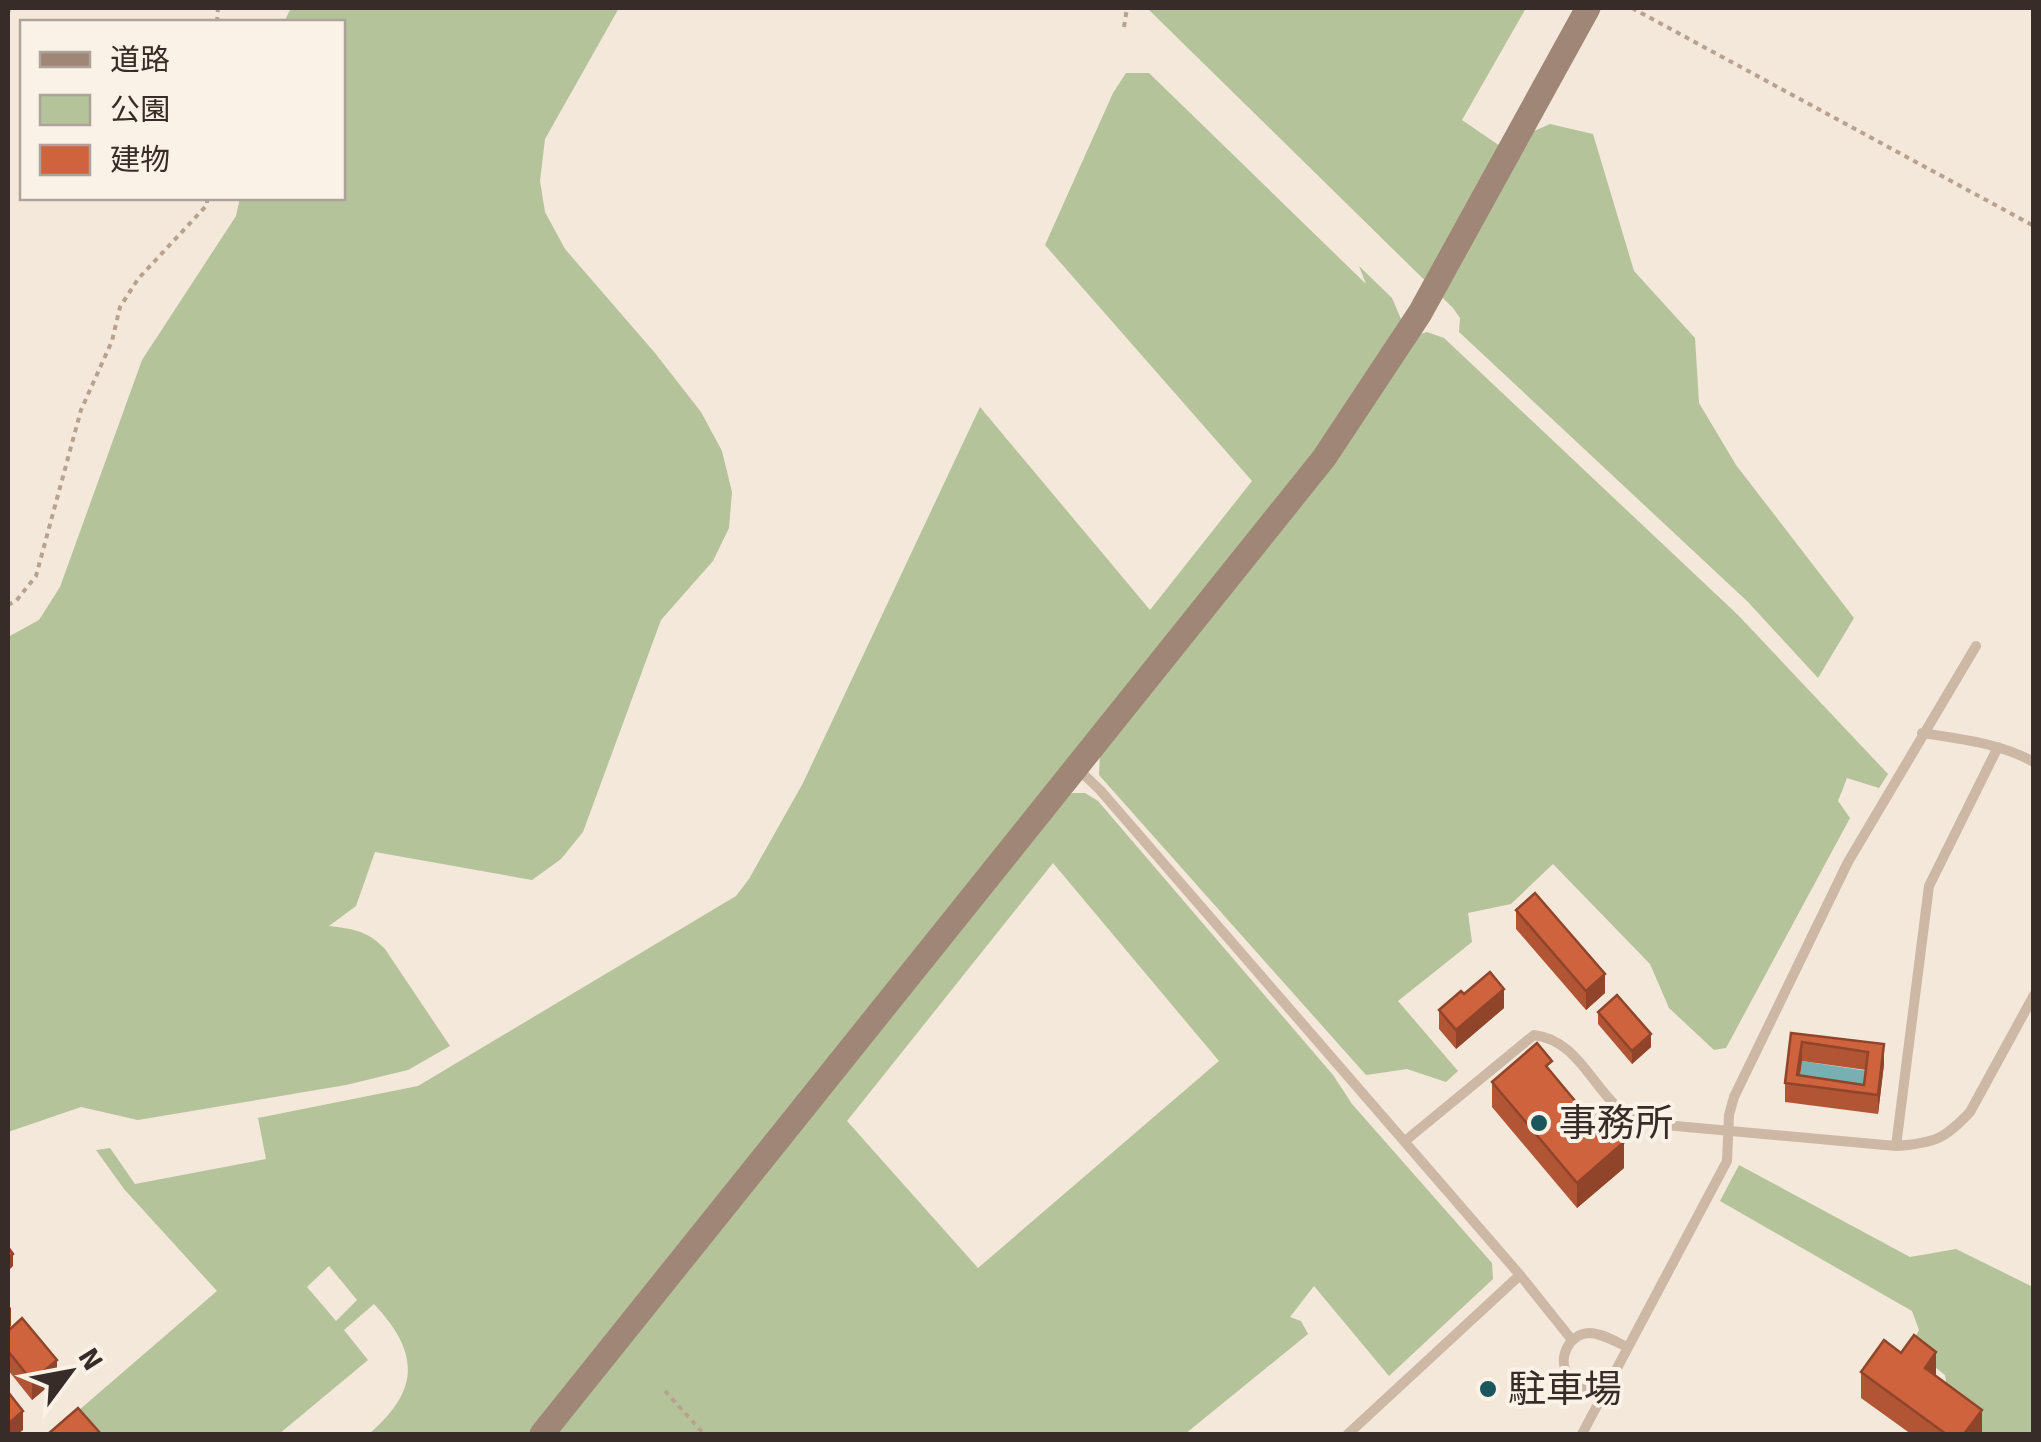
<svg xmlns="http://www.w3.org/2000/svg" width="2041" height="1442" viewBox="0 0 2041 1442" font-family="Signika,'Noto Sans JP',sans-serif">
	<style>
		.green { fill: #b4c399; fill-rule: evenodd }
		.water { fill: #77afb2 }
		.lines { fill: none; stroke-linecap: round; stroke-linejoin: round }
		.stream { stroke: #77afb2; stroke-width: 5 }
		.path { stroke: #b8a28f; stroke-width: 4; stroke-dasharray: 5 5; stroke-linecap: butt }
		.lane { stroke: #ccb8a5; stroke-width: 10 }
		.secondary { stroke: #a08676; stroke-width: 25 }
		.wall { fill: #b15534; fill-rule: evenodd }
		.shaded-wall { fill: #90452b }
		.building { fill: #ce633d; stroke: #90452b; stroke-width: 2.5; fill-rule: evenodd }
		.poi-dot { fill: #1a565c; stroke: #fbf2e7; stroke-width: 4 }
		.labels { text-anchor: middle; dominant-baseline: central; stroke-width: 8; stroke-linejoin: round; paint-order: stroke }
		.poi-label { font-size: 38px; fill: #372c27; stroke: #fbf2e7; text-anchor: start }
	</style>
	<rect width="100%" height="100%" fill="#f3e8da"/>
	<path class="green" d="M291,8H619L545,139L540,181L545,212L565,249L655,353L701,412L722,451L732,492L729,528L713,561L661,620L583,832L561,859L532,880L375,852L356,906L329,926C352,929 367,930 385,949L450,1046L408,1070L346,1085L138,1120L81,1107L8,1132V637L39,620L60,587L142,360L236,216L240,198H342V22H284Z
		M1147,8H1526L1462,120L1500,146L1550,124L1593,134L1634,271L1695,338L1699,403L1736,465L1854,618L1818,678L1748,602L1459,332L1460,318L1453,308Z
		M1126,73H1149L1366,284L1359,266L1392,298L1401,319L1322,447L530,1434H369C420,1390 420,1353 374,1304L344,1330L368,1360L279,1434H79L71,1417L217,1291L124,1189L96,1150L110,1148L135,1184L266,1159L258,1118L418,1086L736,896L749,879L803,783L980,407L1150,610L1252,481L1045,245L1113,93ZM329,1266L357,1300L336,1321L307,1287Z
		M1427,332L1444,338L1738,615L1888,774L1879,788L1847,778L1838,801L1850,818L1726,1048L1714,1050L1669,1008L1650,964L1553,864L1511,904L1468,913L1472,942L1398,1001L1458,1071L1446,1082L1407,1069L1366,1075L1099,775L1100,752L1420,334Z
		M1073,793H1085L1098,801L1333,1075L1352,1104L1492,1263L1493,1279L1389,1376L1314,1286L1290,1317L1301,1321L1308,1334L1185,1434H554L1066,796ZM1053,863L1219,1061L978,1268L847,1121Z
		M1739,1165L1910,1257L1956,1249L2033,1287V1434H1981L1934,1400L1946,1382L1945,1375L1910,1347L1919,1330L1912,1311L1720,1201Z"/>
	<path class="water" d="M1802,1061L1868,1071L1864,1104L1797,1094Z"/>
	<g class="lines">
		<path class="stream" d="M8,11V8"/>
		<path class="path" d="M1632,8L2034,226
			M217,22L218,8
			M1124,27L1127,8
			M8,605L16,601L36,576L81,410L112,341L120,307L138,279L207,205V198
			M665,1391L704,1434"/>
		<path class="lane" d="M1922,733C1961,739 1999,743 2034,762
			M1078,769L1100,790L1520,1275L1572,1340
			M1405,1141L1534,1035C1586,1041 1596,1107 1643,1123L1896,1146C1934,1143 1944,1140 1970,1112L2034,995
			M1896,1146L1929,886L1998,747
			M1602,1397C1590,1392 1575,1386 1568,1375C1557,1358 1569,1334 1589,1333C1602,1333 1616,1342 1627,1347
			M1348,1434L1520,1275
			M1582,1434L1727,1161L1729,1115L1734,1097L1848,862L1976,646"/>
		<path class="secondary" d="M542,1434L1324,458L1420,313L1588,8"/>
	</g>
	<path class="wall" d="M1516,910L1605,993L1586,1010L1516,929Z
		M1504,1008L1456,1049L1439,1029V1010Z
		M1598,1012L1651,1047L1632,1064L1598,1024Z
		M1791,1033L1884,1044V1064L1878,1114L1785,1102V1083ZM1802,1061L1866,1070L1864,1085L1800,1076Z
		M1552,1074L1624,1168L1577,1208L1492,1107V1082Z
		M8,1331L57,1379L32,1400L8,1370Z
		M1861,1372L1936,1376L1982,1434H1911L1861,1398Z"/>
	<path class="shaded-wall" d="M1605,974V993L1586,1010V991Z
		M1504,989V1008L1456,1049V1030Z
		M1651,1034V1047L1632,1064V1051Z
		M1802,1042V1061L1798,1085L1797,1075Z
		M1884,1044V1064L1878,1114V1095Z
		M1624,1142V1168L1577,1208V1183Z
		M13,1254V1266L8,1271V1258Z
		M11,1307V1326L8,1329V1310Z
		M1936,1352V1377L1925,1368Z
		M57,1360V1379L32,1400V1381Z
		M1982,1410V1434H1964Z
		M23,1411V1430L18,1434H8V1424Z"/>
	<path class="building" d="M1535,893L1605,974L1586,991L1516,910Z
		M1490,972L1504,989L1456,1030L1439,1010L1461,991L1464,994Z
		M1617,995L1651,1034L1632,1051L1598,1012Z
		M1791,1033L1884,1044L1878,1095L1785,1083ZM1802,1042L1868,1052L1864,1085L1797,1075Z
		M1537,1043L1552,1061L1546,1066L1591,1120L1599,1113L1624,1142L1577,1183L1492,1082Z
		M8,1247L13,1254L8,1258Z
		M22,1318L57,1360L32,1381L8,1351V1331Z
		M1914,1335L1936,1352L1925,1368L1982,1410L1964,1434H1946L1861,1372L1884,1340L1901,1353Z
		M8,1392L23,1411L8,1424Z
		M78,1408L101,1434H48Z"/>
	<g class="poi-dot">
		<circle cx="1539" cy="1123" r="10"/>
		<circle cx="1488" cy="1389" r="10"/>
	</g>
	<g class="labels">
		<g class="poi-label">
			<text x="1559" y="1123">事務所</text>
			<text x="1508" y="1389">駐車場</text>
		</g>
	</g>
	<rect width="2041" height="1442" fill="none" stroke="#372c27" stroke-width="20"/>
	<rect x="20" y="20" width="325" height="180" fill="#fbf2e7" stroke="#ada39a" stroke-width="2.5"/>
	<rect x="40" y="52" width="50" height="15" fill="#a08676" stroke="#ada39a" stroke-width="2.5"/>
	<text x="110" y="70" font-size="30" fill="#372c27">道路</text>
	<rect x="40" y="95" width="50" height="30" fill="#b4c399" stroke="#ada39a" stroke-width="2.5"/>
	<text x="110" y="120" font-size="30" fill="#372c27">公園</text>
	<rect x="40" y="145" width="50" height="30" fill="#ce633d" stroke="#ada39a" stroke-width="2.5"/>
	<text x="110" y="170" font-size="30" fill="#372c27">建物</text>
	<g transform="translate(70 1372) rotate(58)" stroke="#fbf2e7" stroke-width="8" paint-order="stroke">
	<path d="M0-8L18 38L0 25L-18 38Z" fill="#372c27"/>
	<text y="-15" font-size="28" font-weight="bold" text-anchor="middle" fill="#372c27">N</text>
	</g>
</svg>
